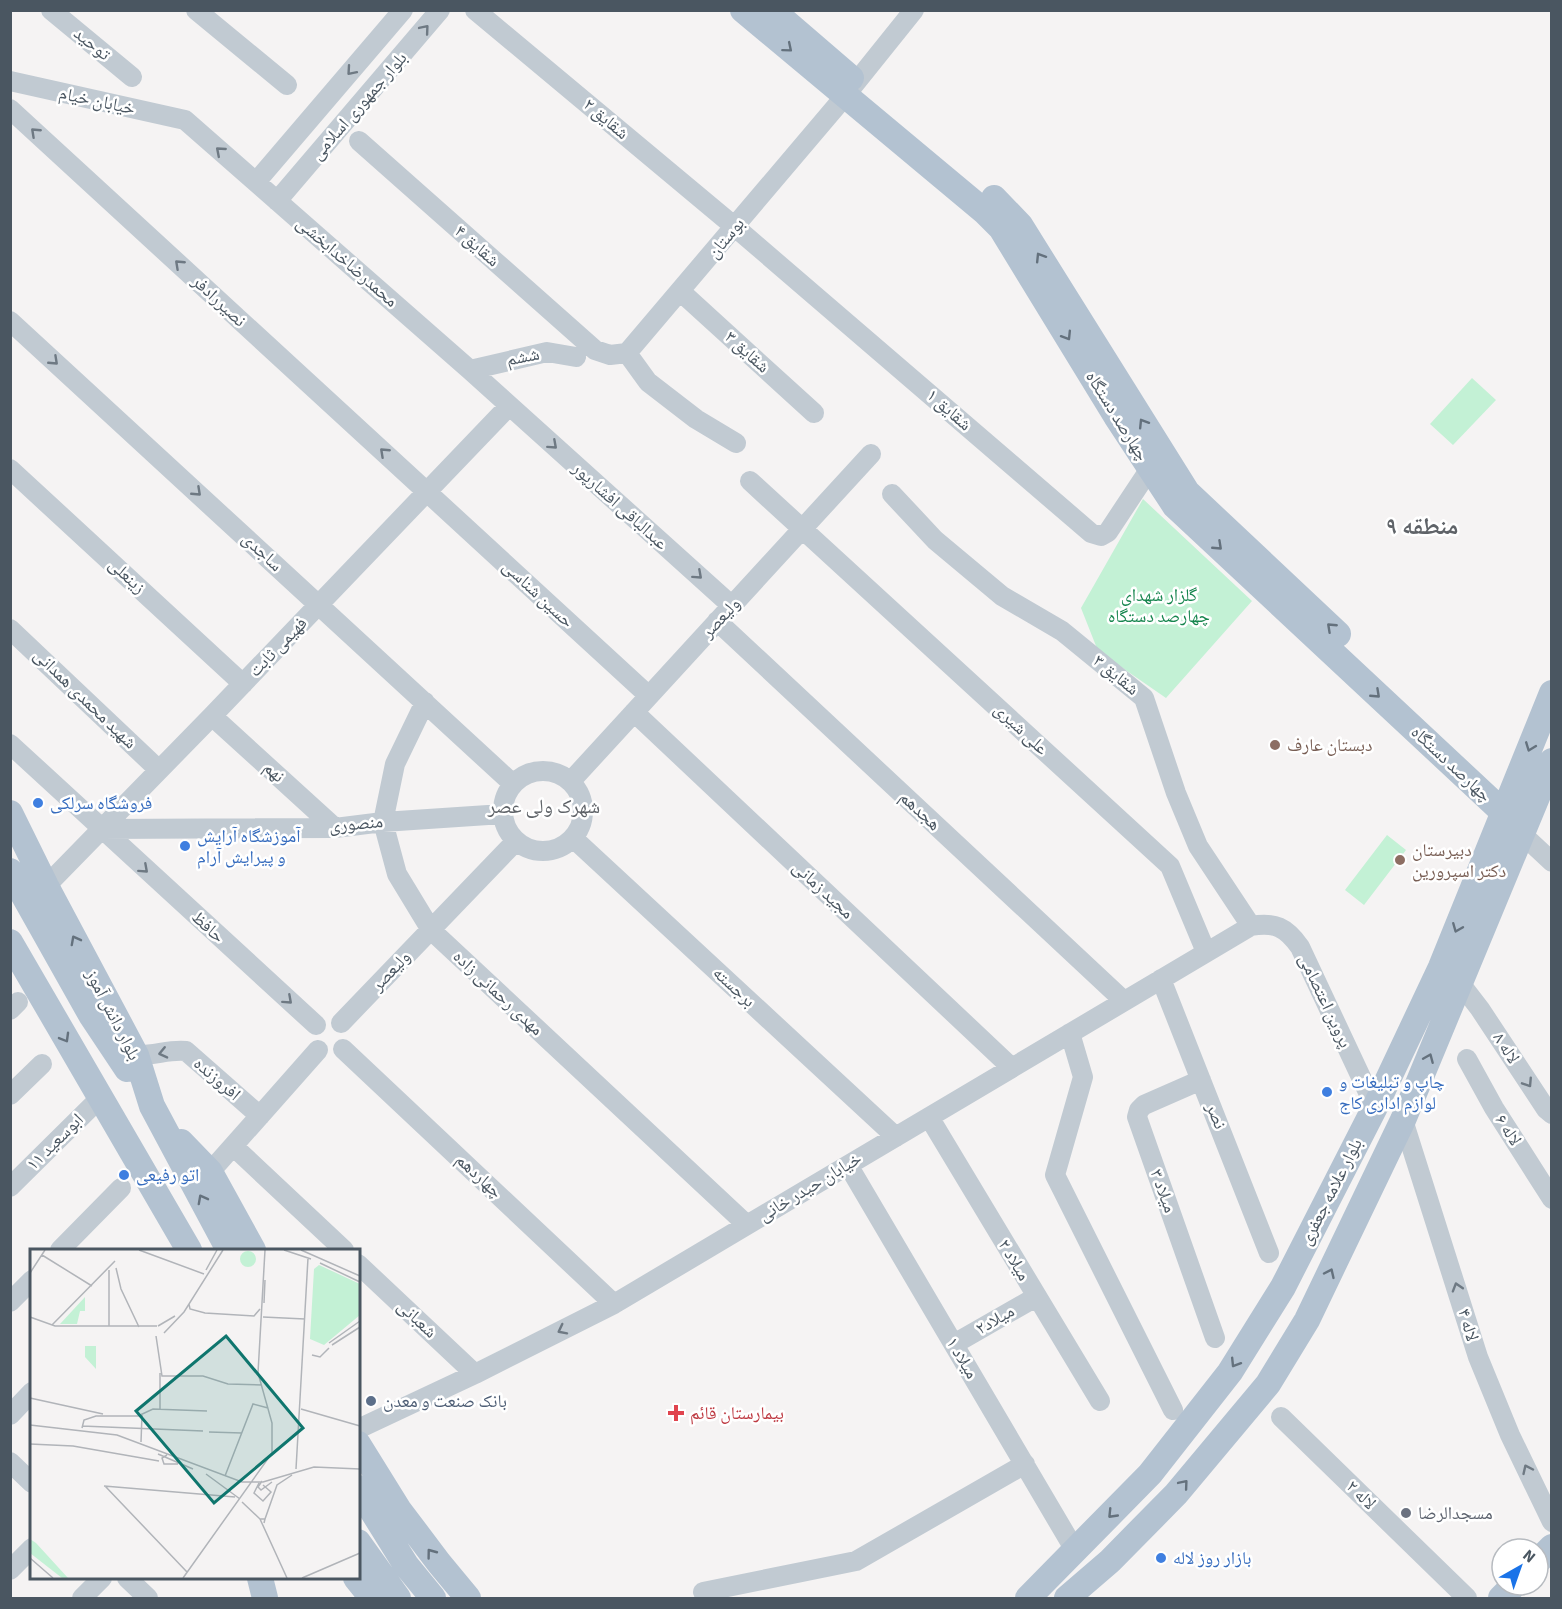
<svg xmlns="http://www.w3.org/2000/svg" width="1562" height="1609" viewBox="0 0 1562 1609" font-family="'Source Sans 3','Noto Naskh Arabic',sans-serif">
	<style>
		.green { fill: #c3f1d5 }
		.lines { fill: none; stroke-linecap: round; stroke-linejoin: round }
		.minor { stroke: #c1cad2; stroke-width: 20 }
		.major { stroke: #b3c2d1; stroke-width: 26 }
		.oneway { stroke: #6e7983 }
		.oneway2 { stroke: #64717d }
		.education-dot { fill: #8d6e63; stroke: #fff; stroke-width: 2 }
		.shop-dot { fill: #3f7fe0; stroke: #fff; stroke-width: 2 }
		.service-dot { fill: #5c6f8a; stroke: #fff; stroke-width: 2 }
		.health-dot { fill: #e0444e; stroke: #fff; stroke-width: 2 }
		.worship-dot { fill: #6b7280; stroke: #fff; stroke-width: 2 }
		.labels { text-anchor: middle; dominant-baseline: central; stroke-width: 5; stroke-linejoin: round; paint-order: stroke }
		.street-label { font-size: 18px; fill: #4a5661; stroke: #fff }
		.park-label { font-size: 18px; fill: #17864f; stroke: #fff }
		.education-label { font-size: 18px; fill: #785e54; stroke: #fff; text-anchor: start }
		.shop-label { font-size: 18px; fill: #366cbe; stroke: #fff; text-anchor: start }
		.service-label { font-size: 18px; fill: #4e5e75; stroke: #fff; text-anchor: start }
		.health-label { font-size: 18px; fill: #be3a42; stroke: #fff; text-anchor: start }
		.worship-label { font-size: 18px; fill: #5b616d; stroke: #fff; text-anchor: start }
		.neighbourhood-label { font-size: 20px; fill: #5f6368; stroke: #fff }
		.district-label { font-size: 24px; font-weight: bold; fill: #5f6368; stroke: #fff }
		.inset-road { fill: none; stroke: #b1b4b9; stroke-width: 1.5 }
		.view { fill: #0f766e; fill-opacity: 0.15; stroke: #0f766e; stroke-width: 3 }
		.inset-edge { fill: none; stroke: #4a5661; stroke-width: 3 }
	</style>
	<rect width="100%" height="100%" fill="#f5f3f3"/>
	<path class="green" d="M1472,378L1496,400L1453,445L1430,424Z
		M1143,499L1252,601L1166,698L1098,651L1081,608Z
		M1387,835L1406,850L1364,905L1345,890Z"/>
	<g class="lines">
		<path class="minor" d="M51,10L132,77
			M196,10L287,85
			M475,10L735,227L1091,533L1101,536L1108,532L1157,458
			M10,81L185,120L470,370L732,606
			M10,109L649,696
			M359,141L595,350L610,355L627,353L845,96L914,10
			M256,182L403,10
			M277,201L440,10
			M680,291L814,413
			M10,321L513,784
			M627,353L648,382L696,419L736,443
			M470,370L547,352L576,357
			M10,469L243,684
			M750,481L1170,866L1206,952
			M892,494L935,540L1002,596L1062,631L1144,698L1176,793L1198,846L1251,926
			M717,621L1124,1001
			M10,629L159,770
			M425,702L395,764L383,822L397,874L431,930L747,1225
			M634,712L1012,1068
			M212,716L335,828
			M10,744L316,1025
			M503 811a40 40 0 1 1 80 0a40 40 0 1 1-80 0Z
			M571,781L871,454
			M101,829L335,828L383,822L503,814
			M1522,834L1552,862
			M573,838L896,1137
			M46,886L212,716L509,406
			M1161,979L1269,1253
			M1460,983L1480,1009L1546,1109L1552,1114
			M10,1010L18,1002
			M341,1023L516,841
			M1070,1033L1083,1077L1055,1175L1173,1410
			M343,1049L614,1304
			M136,1055C154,1056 169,1049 186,1051L260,1116
			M1467,1059L1494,1108L1552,1199
			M1201,1080L1144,1105L1139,1110L1137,1117L1215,1338
			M10,1095L42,1064
			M929,1117L1100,1401
			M1403,1120L1478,1357L1510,1435L1552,1522
			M233,1146L344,1250
			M848,1165L1076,1552
			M210,1172L318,1050
			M10,1187L100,1098
			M60,1250L121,1188
			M358,1264L475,1374
			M10,1302L32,1280
			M954,1344L1036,1297
			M10,1415L32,1392
			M1281,1417L1467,1598
			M358,1429L475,1374L614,1304L1251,926C1275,922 1286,927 1300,947L1375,1107
			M10,1462L32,1483
			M10,1570L32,1548
			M127,1578L148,1598
			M703,1592L856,1561L1025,1464
			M82,1598L102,1578"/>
		<path class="major" d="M743,10L985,212L1001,228L1116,416L1175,506L1504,813
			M772,10L851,78
			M994,198L1020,225L1187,492L1338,634
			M10,813L46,886L136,1055L152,1106L229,1250
			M10,871L91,1015L127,1069
			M10,942L189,1250
			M181,1142L210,1172L253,1250
			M358,1444L399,1510L439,1563L468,1598
			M358,1488L406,1565L433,1598
			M358,1542L398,1598
			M1538,1561L1552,1547
			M260,1578L265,1598
			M356,1578L372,1598
			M1028,1598L1150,1474L1230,1372L1283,1287L1375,1107L1441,967L1552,693
			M1067,1598L1110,1561L1176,1494L1268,1384L1307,1320L1403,1120L1552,761
			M1501,1598L1514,1585"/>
	</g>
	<defs><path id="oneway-chevron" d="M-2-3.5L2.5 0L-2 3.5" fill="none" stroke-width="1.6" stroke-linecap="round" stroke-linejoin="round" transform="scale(1.5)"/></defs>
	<g class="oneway">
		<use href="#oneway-chevron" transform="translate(425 29) rotate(-50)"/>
		<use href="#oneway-chevron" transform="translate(351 71) rotate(131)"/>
		<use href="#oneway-chevron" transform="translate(35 132) rotate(-137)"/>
		<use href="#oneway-chevron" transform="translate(220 151) rotate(-139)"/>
		<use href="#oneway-chevron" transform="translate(179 264) rotate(-137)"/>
		<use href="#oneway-chevron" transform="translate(54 361) rotate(43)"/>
		<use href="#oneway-chevron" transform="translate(553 445) rotate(42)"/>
		<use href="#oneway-chevron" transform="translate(384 452) rotate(-137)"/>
		<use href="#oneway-chevron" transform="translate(197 492) rotate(43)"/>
		<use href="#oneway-chevron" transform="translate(698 575) rotate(42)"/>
		<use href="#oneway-chevron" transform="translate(144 869) rotate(42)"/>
		<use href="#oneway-chevron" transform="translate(288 1000) rotate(42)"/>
		<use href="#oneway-chevron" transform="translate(163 1053) rotate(167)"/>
		<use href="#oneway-chevron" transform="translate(1528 1083) rotate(57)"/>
		<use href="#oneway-chevron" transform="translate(1457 1287) rotate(-107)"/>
		<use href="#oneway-chevron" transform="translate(562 1330) rotate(153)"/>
		<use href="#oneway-chevron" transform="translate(1527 1469) rotate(-115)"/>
	</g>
	<g class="oneway2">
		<use href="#oneway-chevron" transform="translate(788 48) rotate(40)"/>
		<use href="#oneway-chevron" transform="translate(1040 257) rotate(-122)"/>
		<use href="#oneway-chevron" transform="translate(1067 336) rotate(58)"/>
		<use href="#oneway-chevron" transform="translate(1143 423) rotate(-122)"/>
		<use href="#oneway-chevron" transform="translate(1218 546) rotate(43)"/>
		<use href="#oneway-chevron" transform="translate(1331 627) rotate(-137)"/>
		<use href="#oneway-chevron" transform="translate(1376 694) rotate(43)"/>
		<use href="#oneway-chevron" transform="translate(1530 747) rotate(111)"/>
		<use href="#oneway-chevron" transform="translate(1457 928) rotate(112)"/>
		<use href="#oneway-chevron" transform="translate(75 940) rotate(-118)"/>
		<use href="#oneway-chevron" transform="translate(65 1038) rotate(60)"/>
		<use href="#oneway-chevron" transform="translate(1429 1058) rotate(-67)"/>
		<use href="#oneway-chevron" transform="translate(202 1199) rotate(-118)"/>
		<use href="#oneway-chevron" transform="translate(1330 1273) rotate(-65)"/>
		<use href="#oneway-chevron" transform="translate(1235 1363) rotate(122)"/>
		<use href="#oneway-chevron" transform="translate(1184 1484) rotate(-50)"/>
		<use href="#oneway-chevron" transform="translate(1112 1514) rotate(134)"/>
		<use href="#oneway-chevron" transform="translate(431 1553) rotate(-127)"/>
	</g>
	<g class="education-dot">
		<circle cx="1275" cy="745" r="6"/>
		<circle cx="1400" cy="860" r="6"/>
	</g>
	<g class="shop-dot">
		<circle cx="38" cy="803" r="6"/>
		<circle cx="185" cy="846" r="6"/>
		<circle cx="1327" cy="1092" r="6"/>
		<circle cx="124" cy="1175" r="6"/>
		<circle cx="1161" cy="1558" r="6"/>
	</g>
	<circle class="service-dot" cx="371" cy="1401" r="6"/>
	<path class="health-dot" d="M673 1404h6v6h6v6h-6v6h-6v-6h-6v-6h6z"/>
	<circle class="worship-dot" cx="1406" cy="1513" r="6"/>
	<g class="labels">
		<g class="street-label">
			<text transform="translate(92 44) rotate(39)">توحید</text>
			<text transform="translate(97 101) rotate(12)">خیابان خیام</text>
			<text transform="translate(359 106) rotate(-49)">بلوار جمهوری اسلامی</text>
			<text transform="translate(606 119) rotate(40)">شقایق ۲</text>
			<text transform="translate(726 238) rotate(-50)">بوستان</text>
			<text transform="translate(477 246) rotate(41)">شقایق ۴</text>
			<text transform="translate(347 262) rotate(41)">محمدرضاخدابخشی</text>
			<text transform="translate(219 301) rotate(43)">نصیررادفر</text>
			<text transform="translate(747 352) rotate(42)">شقایق ۳</text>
			<text transform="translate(523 357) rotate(-12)">ششم</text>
			<text transform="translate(949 410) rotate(41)">شقایق ۱</text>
			<text transform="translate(1117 416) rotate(58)">چهارصد دستگاه</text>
			<text transform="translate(620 506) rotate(42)">عبدالباقی افشارپور</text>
			<text transform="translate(262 552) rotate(43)">ساجدی</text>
			<text transform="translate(127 576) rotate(43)">زینعلی</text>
			<text transform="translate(538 594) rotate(43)">حسین شناسی</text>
			<text transform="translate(721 618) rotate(-47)">ولیعصر</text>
			<text transform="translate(278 647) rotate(-46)">فهیمی ثابت</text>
			<text transform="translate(1116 675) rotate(39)">شقایق ۳</text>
			<text transform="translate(85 699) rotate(44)">شهید محمدی همدانی</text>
			<text transform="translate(1021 729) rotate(43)">علی شیری</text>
			<text transform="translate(1451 764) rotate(43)">چهارصد دستگاه</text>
			<text transform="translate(274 772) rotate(42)">نهم</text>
			<text transform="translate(920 811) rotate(43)">هجدهم</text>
			<text transform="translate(356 824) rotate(-5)">منصوری</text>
			<text transform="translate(823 890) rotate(43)">مجید زمانی</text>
			<text transform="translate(208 927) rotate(42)">حافظ</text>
			<text transform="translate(391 971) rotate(-46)">ولیعصر</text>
			<text transform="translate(734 987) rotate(43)">برجسته</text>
			<text transform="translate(498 993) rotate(43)">مهدی رحمانی زاده</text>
			<text transform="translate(1325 1001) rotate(65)">پروین اعتصامی</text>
			<text transform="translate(113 1015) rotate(63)">بلوار دانش آموز</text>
			<text transform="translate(1506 1048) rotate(57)">لاله ۸</text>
			<text transform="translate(217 1079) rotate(41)">افروزنده</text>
			<text transform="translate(1216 1116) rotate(68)">نصر</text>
			<text transform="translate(1508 1130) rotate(57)">لاله ۶</text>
			<text transform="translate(55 1142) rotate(-45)">ابوسعید ۱۱</text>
			<text transform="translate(479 1176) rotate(43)">چهاردهم</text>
			<text transform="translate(810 1187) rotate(-31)">خیابان حیدر خانی</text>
			<text transform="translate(1163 1191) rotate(70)">میلاد ۳</text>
			<text transform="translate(1331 1192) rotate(-63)">بلوار علامه جعفری</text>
			<text transform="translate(1014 1260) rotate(59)">میلاد ۲</text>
			<text transform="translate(417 1319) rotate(43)">شعبانی</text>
			<text transform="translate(995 1320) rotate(-30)">میلاد۲</text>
			<text transform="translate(1468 1325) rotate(73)">لاله ۴</text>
			<text transform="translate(962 1358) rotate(59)">میلاد ۱</text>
			<text transform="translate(1361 1495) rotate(44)">لاله ۲</text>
		</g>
		<g class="park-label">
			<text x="1159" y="595">گلزار شهدای<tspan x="1159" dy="21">چهارصد دستگاه</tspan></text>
		</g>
		<g class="education-label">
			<text x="1287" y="745">دبستان عارف</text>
			<text x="1412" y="850">دبیرستان<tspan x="1412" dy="21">دکتر اسپرورین</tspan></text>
		</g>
		<g class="shop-label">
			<text x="50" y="803">فروشگاه سرلکی</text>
			<text x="197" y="836">آموزشگاه آرایش<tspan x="197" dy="21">و پیرایش آرام</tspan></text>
			<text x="1339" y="1082">چاپ و تبلیغات و<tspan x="1339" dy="21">لوازم اداری کاج</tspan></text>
			<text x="136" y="1175">اتو رفیعی</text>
			<text x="1173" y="1558">بازار روز لاله</text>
		</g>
		<g class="service-label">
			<text x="383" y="1401">بانک صنعت و معدن</text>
		</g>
		<g class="health-label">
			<text x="690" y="1413">بیمارستان قائم</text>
		</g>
		<g class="worship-label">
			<text x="1418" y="1513">مسجدالرضا</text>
		</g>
		<g class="neighbourhood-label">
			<text x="544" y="807">شهرک ولی عصر</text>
		</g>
		<g class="district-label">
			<text x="1422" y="526">منطقه ۹</text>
		</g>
	</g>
	<g transform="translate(30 1249)">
		<rect width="330" height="330" fill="#f5f3f3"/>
		<path d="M210 10a8 8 0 1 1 16 0a8 8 0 1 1-16 0ZM289,16L330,35V66L294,96L280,90L284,20ZM55,48V62H50L47,75H30ZM55,97H66V120L55,108ZM0,290L6,294L38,329H32L0,304Z" fill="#c3f1d5"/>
		<path class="inset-road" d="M109,1L174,25M254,1L281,10M271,1L330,27M12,6L62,37M290,14L330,33M86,19L91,40L109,78M176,21L187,1M0,24L15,1M234,54L235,31M159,55L160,60L175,64L224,67L230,60M0,68L25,77H127M233,68L275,70M22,76L85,12M79,77V21M128,77L145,67M134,84L154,63L193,1M126,87L132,127H173L198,135L232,136M299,94L330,72M302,96L330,78M282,106L290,108L299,99M0,149L73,165M130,160V124M271,160L330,177M0,176L87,186L212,233H233L284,218L330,220M52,177L173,182M52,179L54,171L66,167H108L123,160L177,162M179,183L212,184M111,193L112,166M0,195L43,197L129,212M128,205L163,220M137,206L132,209L134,215H148M266,220L278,9M176,225L210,250M195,227L223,155L238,159M232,232L228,238L231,241L242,233M229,234L224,244L233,252L241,243L233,236M74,237L205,248M75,237L157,323M212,253L230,270M235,270L247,236L262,226M234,274L235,270H230L257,329M0,309L23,329M153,329L242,204V174L228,124L235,1M272,329L330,304"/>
		<path class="view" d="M196,87L273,179L184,254L106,162Z"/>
		<rect width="330" height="330" class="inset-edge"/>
	</g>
	<rect width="1562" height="1609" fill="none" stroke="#4a5661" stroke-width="24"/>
	<g transform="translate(1520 1567) rotate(40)"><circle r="28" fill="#ffffff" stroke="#b7bbc0" stroke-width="1.5"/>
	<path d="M0-4.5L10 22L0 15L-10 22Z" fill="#1a73e8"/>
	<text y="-9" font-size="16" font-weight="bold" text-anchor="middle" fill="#4a5661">N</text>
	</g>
</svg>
